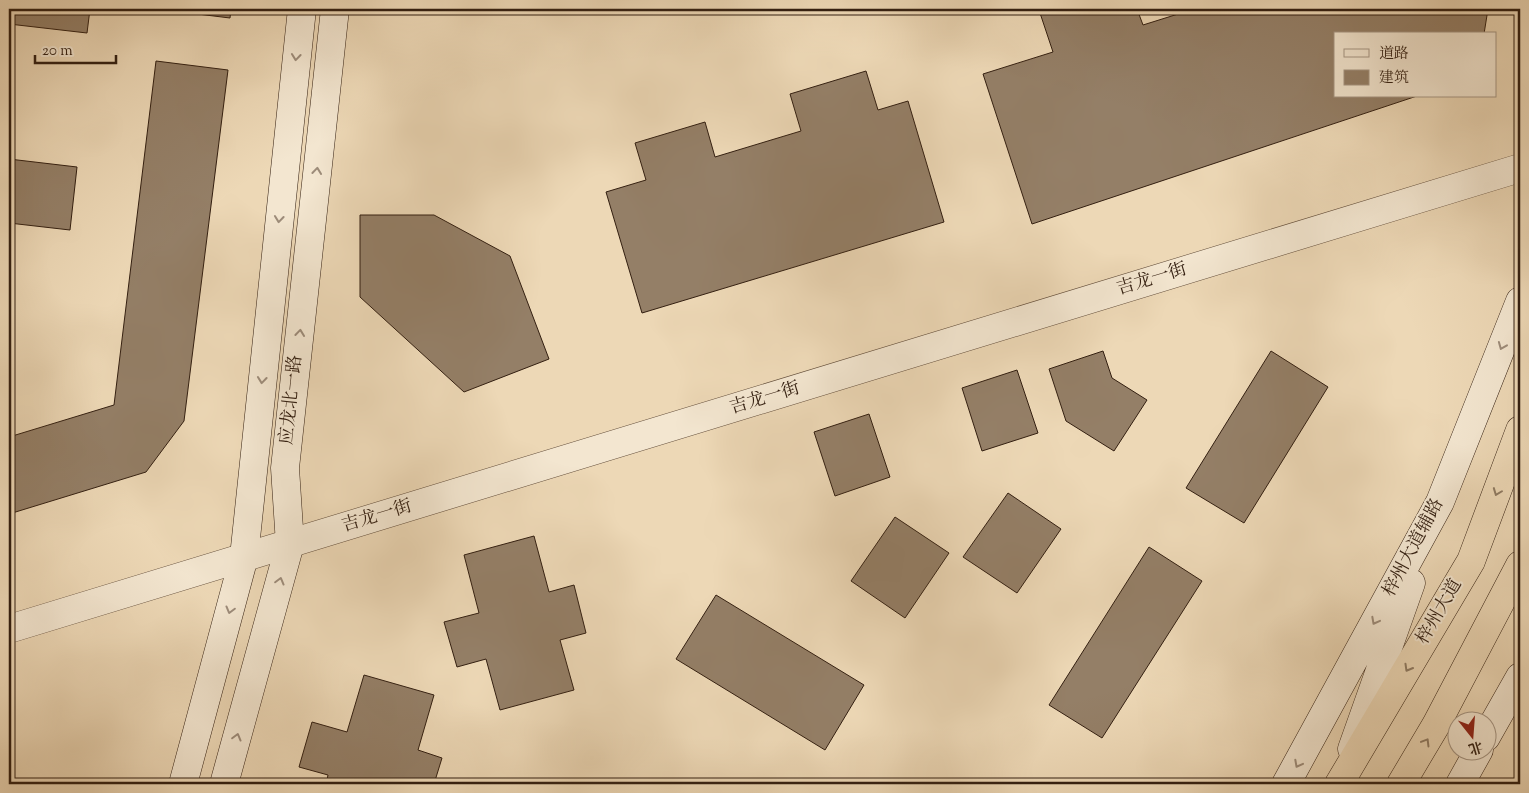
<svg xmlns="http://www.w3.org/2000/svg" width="1529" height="793" viewBox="0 0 1529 793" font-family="'Sorts Mill Goudy','Noto Serif SC',serif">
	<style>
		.building { fill: #947f67; stroke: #331f11 }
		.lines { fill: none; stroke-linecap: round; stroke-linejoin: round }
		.street-casing { stroke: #624d3a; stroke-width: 29 }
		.secondary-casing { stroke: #331f11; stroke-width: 29 }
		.highway-casing { stroke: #331f11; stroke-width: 29 }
		.street { stroke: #f3e6d0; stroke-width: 28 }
		.secondary { stroke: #f3e6d0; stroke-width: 28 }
		.highway { stroke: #edd8b6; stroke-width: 28 }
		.oneway { stroke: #9d8c7a }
		.oneway2 { stroke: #907c64 }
		.labels { text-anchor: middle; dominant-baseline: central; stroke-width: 4; stroke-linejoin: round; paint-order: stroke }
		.street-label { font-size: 18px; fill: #331f11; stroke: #f3e6d0 }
	</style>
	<rect width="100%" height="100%" fill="#edd8b6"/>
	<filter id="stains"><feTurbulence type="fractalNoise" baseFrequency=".004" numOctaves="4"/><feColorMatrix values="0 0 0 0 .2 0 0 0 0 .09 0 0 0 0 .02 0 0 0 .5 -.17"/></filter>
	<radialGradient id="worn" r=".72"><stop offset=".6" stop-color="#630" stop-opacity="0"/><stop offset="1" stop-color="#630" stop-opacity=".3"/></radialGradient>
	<path class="building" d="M9,9H90L87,33L9,24Z
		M157,9H231L230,18Z
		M1043,9H1137L1143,25L1194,9H1334L1336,13L1350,9H1488L1484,34H1335V96H1417L1032,224L983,74L1053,52L1039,10Z
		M156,61L228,70L184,421L146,472L9,514V437L114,405Z
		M866,71L878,110L908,101L944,222L642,313L606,192L646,180L635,143L705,122L715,157L801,131L790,94Z
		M9,159L77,167L70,230L9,223Z
		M360,215H434L510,256L549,359L464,392L360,297Z
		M1103,351L1112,378L1147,400L1114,451L1066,421L1049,369Z
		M1271,351L1328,387L1244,523L1186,488Z
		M1017,370L1038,433L982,451L962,388Z
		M869,414L890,477L835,496L814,432Z
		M1008,493L1061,529L1017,593L963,557Z
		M895,517L949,553L905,618L851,581Z
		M534,536L549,592L574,585L586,633L560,640L574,690L500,710L486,659L457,667L444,622L479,613L464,555Z
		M1149,547L1202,581L1102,738L1049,705Z
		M716,595L864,685L825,750L676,659Z
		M364,675L434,695L418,750L442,758L434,784H326L328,775L299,767L312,722L347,732Z"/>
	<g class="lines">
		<g class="street-casing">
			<path id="street" d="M9,629L1520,168"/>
		</g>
		<g class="secondary-casing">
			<path id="secondary" d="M1486,737L1520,677
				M1352,749L1411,583
				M183,784L244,557L302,9
				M224,784L290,544L285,468L335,9
				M1286,784L1440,502L1520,301
				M1460,784L1479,750"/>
		</g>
		<g class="highway-casing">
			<path id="highway" d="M1339,784L1471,561L1520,430
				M1401,784L1436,725L1520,565"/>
		</g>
		<use href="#street" class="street"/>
		<use href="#secondary" class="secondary"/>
		<use href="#highway" class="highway"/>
	</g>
	<defs><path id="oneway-chevron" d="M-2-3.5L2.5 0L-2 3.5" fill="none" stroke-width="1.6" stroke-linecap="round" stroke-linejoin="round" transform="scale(1.25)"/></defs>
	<g class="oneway">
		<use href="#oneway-chevron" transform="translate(296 57) rotate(96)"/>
		<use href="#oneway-chevron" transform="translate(317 171) rotate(-84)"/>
		<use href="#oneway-chevron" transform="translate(279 219) rotate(96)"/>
		<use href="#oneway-chevron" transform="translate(300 333) rotate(-84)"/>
		<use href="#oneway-chevron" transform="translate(1502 346) rotate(112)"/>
		<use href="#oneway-chevron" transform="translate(262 380) rotate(96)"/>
		<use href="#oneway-chevron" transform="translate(280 581) rotate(-75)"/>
		<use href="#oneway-chevron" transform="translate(230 610) rotate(105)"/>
		<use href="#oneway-chevron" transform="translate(1375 621) rotate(118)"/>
		<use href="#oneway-chevron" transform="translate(237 737) rotate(-75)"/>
		<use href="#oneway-chevron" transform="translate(1298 764) rotate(118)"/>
	</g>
	<g class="oneway2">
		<use href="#oneway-chevron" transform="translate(1497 492) rotate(111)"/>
		<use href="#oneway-chevron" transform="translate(1408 668) rotate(120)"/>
		<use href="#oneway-chevron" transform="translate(1426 742) rotate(-59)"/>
	</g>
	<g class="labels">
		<g class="street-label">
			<text transform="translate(1152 280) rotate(-17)">吉龙一街</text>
			<text transform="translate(765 399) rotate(-17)">吉龙一街</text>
			<text transform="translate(292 400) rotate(-84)">应龙北一路</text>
			<text transform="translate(377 517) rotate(-17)">吉龙一街</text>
			<text transform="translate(1414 548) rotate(-62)">梓州大道辅路</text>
			<text transform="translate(1440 612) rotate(-60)">梓州大道</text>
		</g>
	</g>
	<rect width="1529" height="793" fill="none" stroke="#edd8b6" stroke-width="30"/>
	<rect x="10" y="10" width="1509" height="773" fill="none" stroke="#331f11" stroke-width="2.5"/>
	<rect x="15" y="15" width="1499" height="763" fill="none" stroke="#331f11"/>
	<rect x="1334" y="32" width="162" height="65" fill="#f3e6d0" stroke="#a69684"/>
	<rect x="1344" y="49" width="25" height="8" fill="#f3e6d0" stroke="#a69684"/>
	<text x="1379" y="58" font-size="15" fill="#331f11">道路</text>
	<rect x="1344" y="70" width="25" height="15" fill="#947f67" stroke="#a69684"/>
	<text x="1379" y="82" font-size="15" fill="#331f11">建筑</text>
	<g transform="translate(1472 736) rotate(163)"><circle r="24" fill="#f3e6d0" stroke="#a69684"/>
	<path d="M0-4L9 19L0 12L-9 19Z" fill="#8f2418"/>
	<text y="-8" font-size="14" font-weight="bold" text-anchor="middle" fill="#331f11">北</text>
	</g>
	<path d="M35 55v8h81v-8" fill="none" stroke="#331f11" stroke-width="2.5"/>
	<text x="42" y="55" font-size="15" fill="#331f11" stroke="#f3e6d0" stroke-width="4" paint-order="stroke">20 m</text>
	<rect width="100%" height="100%" filter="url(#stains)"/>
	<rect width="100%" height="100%" fill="url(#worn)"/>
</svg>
